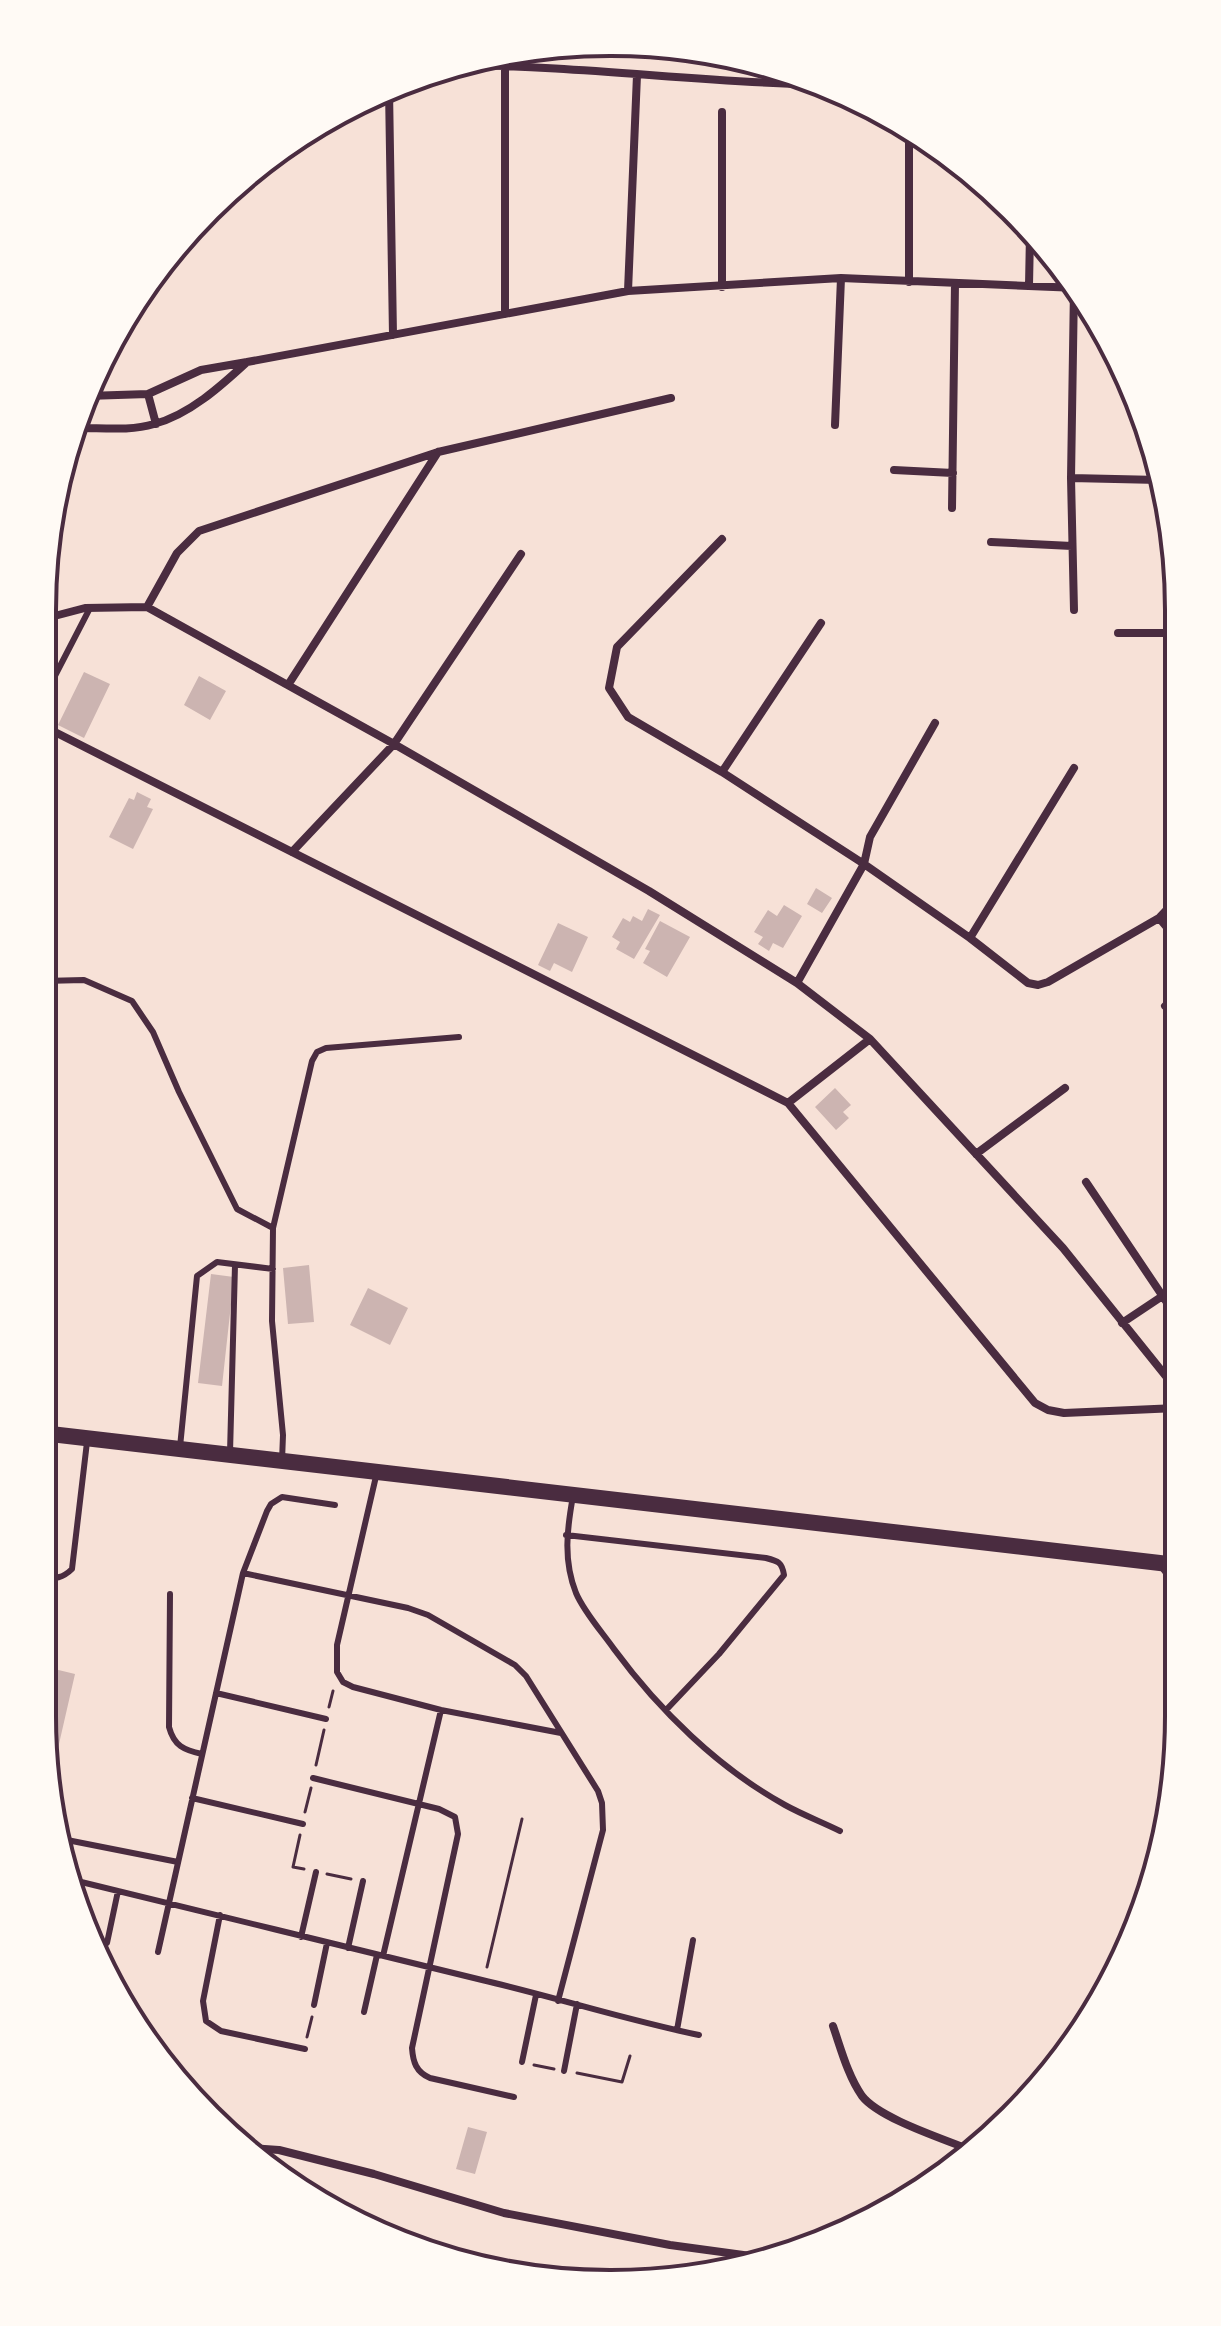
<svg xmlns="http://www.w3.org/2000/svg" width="1221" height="2326" viewBox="0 0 1221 2326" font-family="Manrope,sans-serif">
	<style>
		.building { fill: #ccb4b1 }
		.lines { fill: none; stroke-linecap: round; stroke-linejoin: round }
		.path { stroke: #4a2c40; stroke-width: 3 }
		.service { stroke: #4a2c40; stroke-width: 6 }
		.minor { stroke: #4a2c40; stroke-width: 8 }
		.secondary { stroke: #4a2c40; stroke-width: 16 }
		.primary { stroke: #4a2c40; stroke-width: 18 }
		.rim { fill: none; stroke: #4a2c40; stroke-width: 4 }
	</style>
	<rect width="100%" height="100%" fill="#f7e1d7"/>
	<path class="building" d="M84,672L110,684L84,738L58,725Z
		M199,676L226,691L210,720L184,705Z
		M137,792L151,799L147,807L153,809L133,849L109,837L129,798L134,800Z
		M816,888L832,898L822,913L807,904Z
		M784,905L802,916L783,948L773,943L769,951L758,944L763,937L754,932L768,910L777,916Z
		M648,909L660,915L634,959L616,949L620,942L612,937L623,918L630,922L633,916L642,921Z
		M660,921L690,937L667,977L643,963L650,951L645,949Z
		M558,923L588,937L572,972L554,963L550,971L538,965Z
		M835,1088L851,1105L843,1112L849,1118L836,1130L815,1107Z
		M43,1206H45L51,1308H42Z
		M309,1265L314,1322L288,1324L283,1268Z
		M211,1274L234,1277L222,1386L198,1383Z
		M368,1288L408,1308L390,1345L350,1325Z
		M42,1666L75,1674L56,1757L49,1756L42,1716Z
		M468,2127L487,2132L475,2174L456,2169Z"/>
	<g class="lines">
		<path class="path" d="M329,1707L333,1691
			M316,1765L324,1730
			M305,1812L311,1788
			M300,1835L293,1867L304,1869
			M327,1874L351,1879
			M487,1967L522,1819
			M307,2037L312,2017
			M534,2065L554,2069
			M577,2073L622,2082L630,2056"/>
		<path class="service" d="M43,699L90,608
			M43,981L84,980L132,1001L153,1032L179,1092L237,1209L273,1228L272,1321L283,1435L282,1461
			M273,1228L312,1061L317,1052L326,1048L459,1037
			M180,1447L197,1276L217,1262L273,1269
			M230,1453L235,1265
			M377,1472L337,1645V1672L343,1682L353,1687L441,1710L561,1733
			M573,1496C567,1529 563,1560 576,1593C584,1612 602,1632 614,1649C659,1710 718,1768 785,1805C803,1815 822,1822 840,1831
			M566,1535L766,1558C778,1561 782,1562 784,1575L719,1654L667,1709
			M1160,1565L1177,1588
			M243,1573L408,1608L428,1615L515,1665L526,1676L598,1791L602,1803L603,1830L558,2001
			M42,1578C55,1579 63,1578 72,1569L87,1442
			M170,1594L169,1727C174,1746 184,1750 202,1754
			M216,1693L326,1719
			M313,1778L439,1809L455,1817L458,1834L412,2048C413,2062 416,2072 430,2078L514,2097
			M192,1798L303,1824
			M62,1839L178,1862
			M69,1879C207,1913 344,1946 482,1980C555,1997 626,2020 699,2035
			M220,1915L203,2001L206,2021L221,2031L305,2049
			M301,1937L316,1872
			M107,1943L118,1891
			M348,1948L363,1881
			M158,1952L243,1573L267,1511L271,1504L282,1497L335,1505
			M383,1956L441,1710
			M314,2005L327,1943
			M364,2012L377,1955
			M677,2030L693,1940
			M522,2062L536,1995
			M564,2071L577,2004"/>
		<path class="minor" d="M458,65C579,66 700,82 821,85
			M505,65V314
			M389,90L393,335
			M722,112V287
			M909,282V132
			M1029,286L1030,234
			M628,291L637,75
			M247,362L628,291L841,278L1078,288
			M148,394L156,424
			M835,425L841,278
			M79,428C104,428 131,431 154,424C189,415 221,386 247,362L201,370L148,394L87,396
			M894,470L953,473
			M1071,478L1159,480
			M952,508L955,283
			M722,539L617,647L609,688L628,717L722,772L864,864L970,938L1028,983L1038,985L1048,982L1159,918L1175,901
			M991,542L1072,546
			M147,607L177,553L199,531L438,452L671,398
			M1074,610L1071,478L1074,288
			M43,619L85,608L147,607L394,744L649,891L797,983L870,1039L1063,1248L1177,1390
			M1118,633H1174
			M288,685L438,452
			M43,726L788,1103L1035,1403L1048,1410L1064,1413L1177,1408
			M722,772L821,623
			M292,852L394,744L521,554
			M1159,918L1175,937
			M970,938L1074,768
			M797,983L864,864L870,837L935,723
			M1165,1006L1175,998
			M788,1103L870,1039
			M976,1154L1065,1088
			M1086,1182L1176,1316
			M1122,1323L1176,1287
			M833,2026C841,2049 848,2076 862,2096C879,2118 941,2138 968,2149
			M252,2148L279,2150L374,2174L504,2213L670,2245L773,2259"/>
		<path class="secondary" d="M42,1433L1177,1565"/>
		<path class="primary" d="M74,431L79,428"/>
	</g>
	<path d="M0 0H1221V2326H0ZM610 56H611A554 554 0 0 1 1165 610V1716A554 554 0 0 1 611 2270H610A554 554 0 0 1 56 1716V610A554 554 0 0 1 610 56Z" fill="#fffaf5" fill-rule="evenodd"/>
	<path class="rim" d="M610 56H611A554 554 0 0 1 1165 610V1716A554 554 0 0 1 611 2270H610A554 554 0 0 1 56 1716V610A554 554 0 0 1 610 56Z"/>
</svg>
